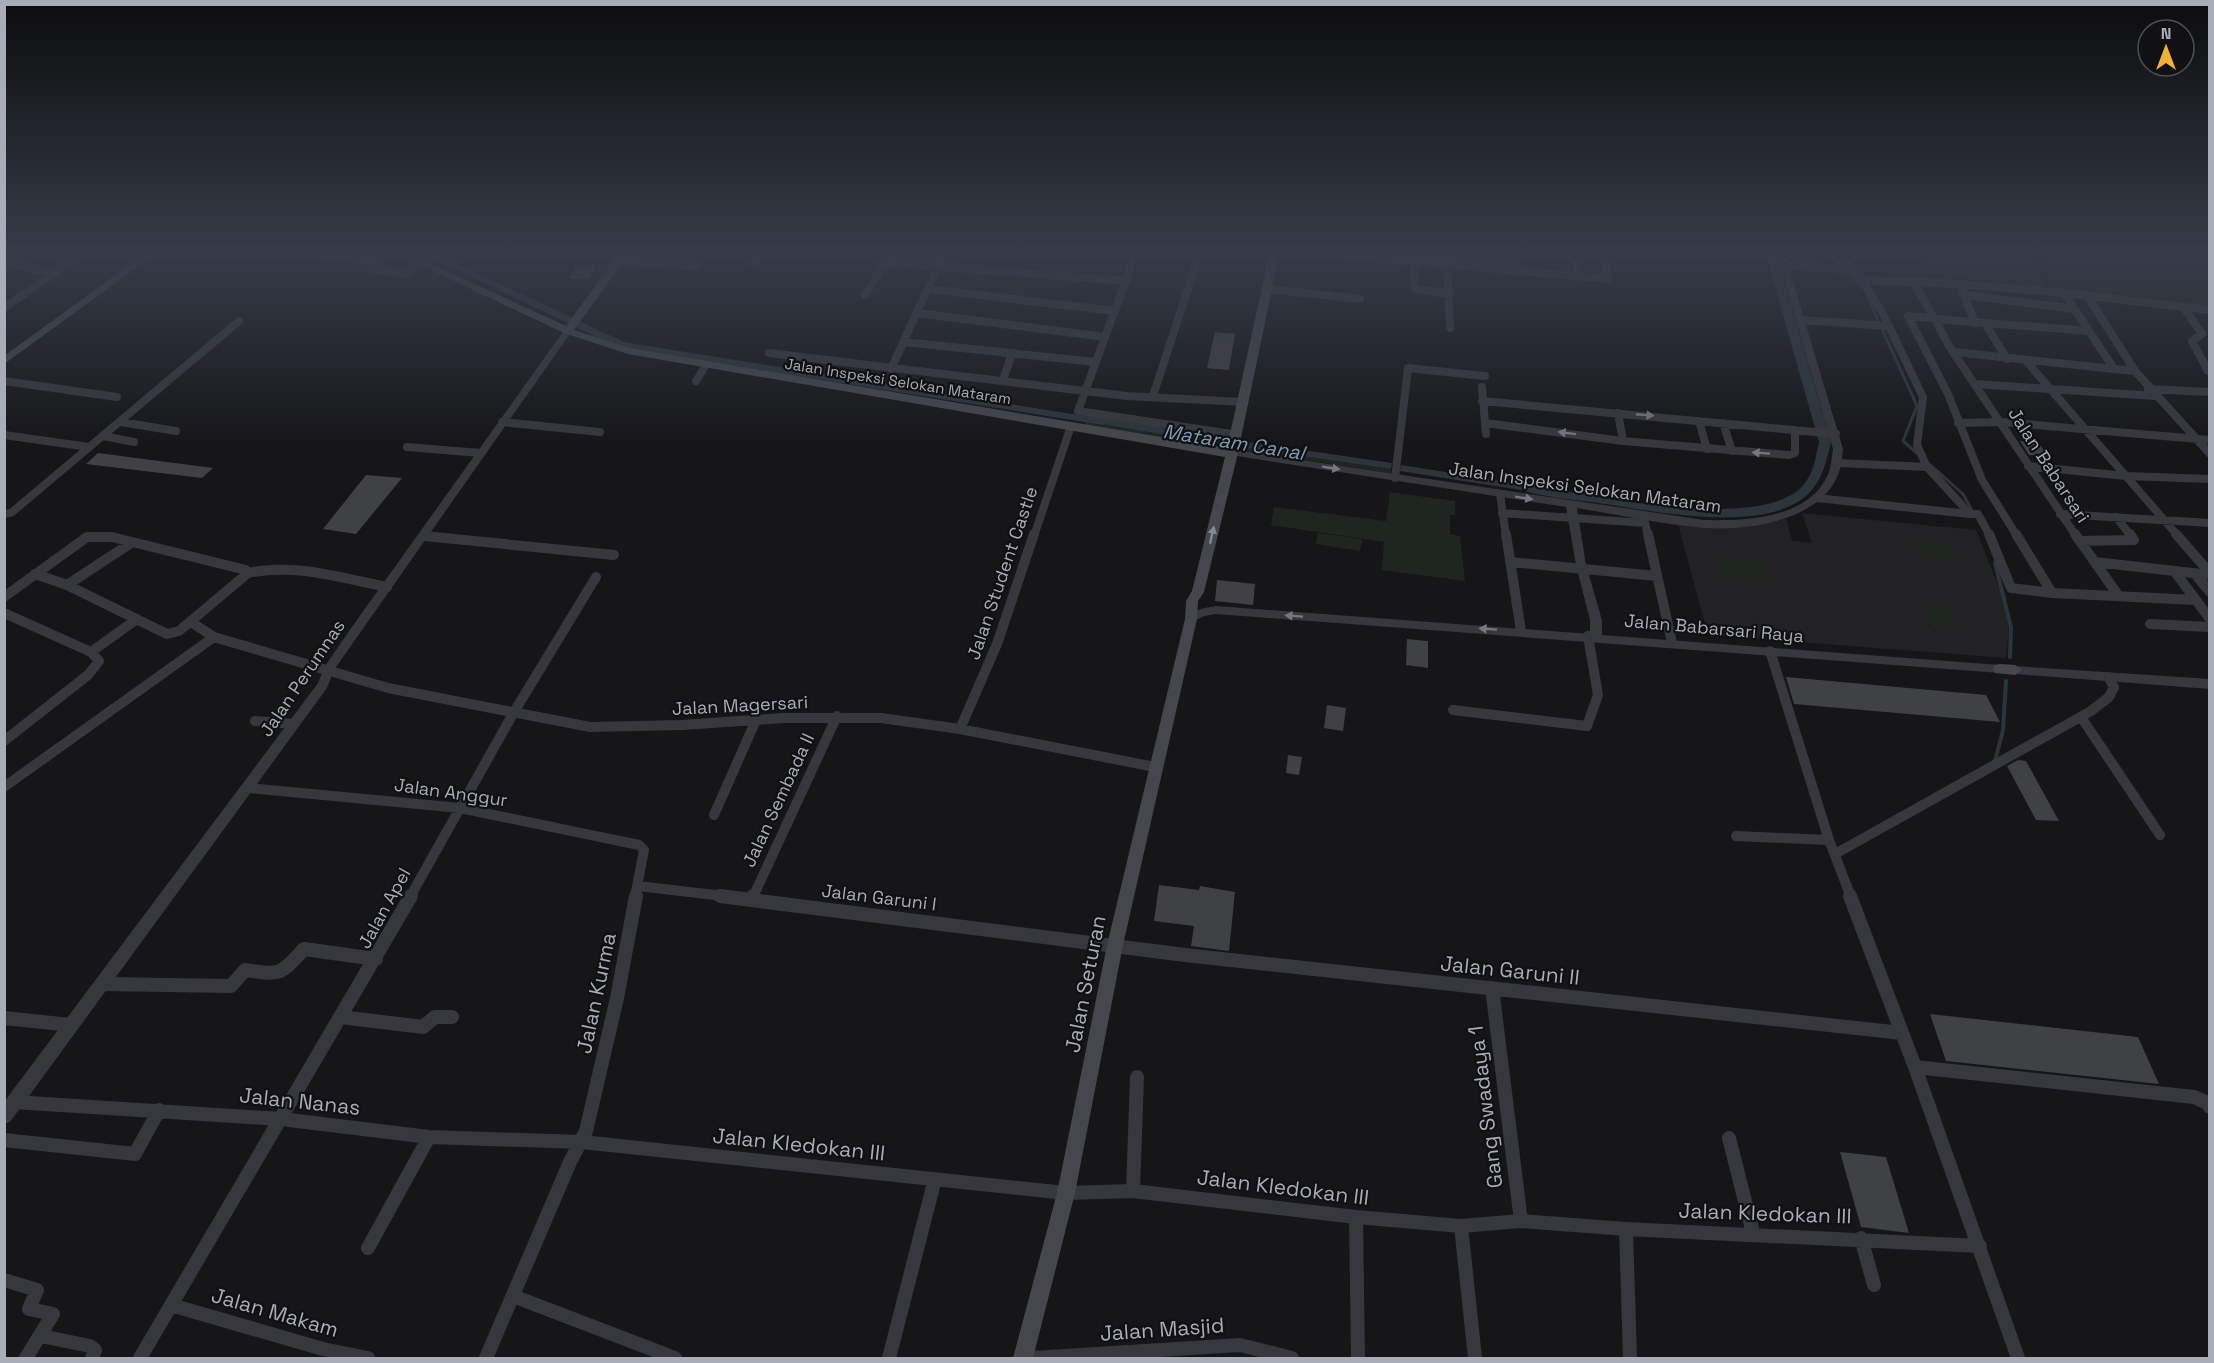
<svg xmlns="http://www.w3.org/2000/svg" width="2214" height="1363" viewBox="0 0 2214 1363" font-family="'Space Grotesk',sans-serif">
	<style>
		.built { fill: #222225 }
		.green { fill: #1e261f }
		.water { fill: #2c353c }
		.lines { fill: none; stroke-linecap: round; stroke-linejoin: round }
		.stream-far1 { stroke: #2c353c; stroke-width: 3 }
		.stream { stroke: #2c353c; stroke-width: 4 }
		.canal { fill: #2c353c; fill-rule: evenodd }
		.building { fill: #404145 }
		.minor-far2 { stroke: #37383d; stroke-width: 8 }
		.minor-far1 { stroke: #37383d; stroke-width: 10 }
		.minor { stroke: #37383d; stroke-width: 14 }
		.tertiary { fill: #37383d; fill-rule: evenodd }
		.secondary { fill: #45474d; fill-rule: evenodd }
		.oneway { fill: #757881 }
		.oneway2 { fill: #858993 }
		.labels { text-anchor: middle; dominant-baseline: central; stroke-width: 4.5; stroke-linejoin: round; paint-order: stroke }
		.far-street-label { font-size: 15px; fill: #a8adb8; stroke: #111113 }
		.street-label { font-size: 18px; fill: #a8adb8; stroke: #111113 }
		.water-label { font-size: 20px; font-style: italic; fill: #7f9bb3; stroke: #111113 }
		.near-street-label { font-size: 21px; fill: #a8adb8; stroke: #111113 }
	</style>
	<rect width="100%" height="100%" fill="#161618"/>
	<path class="built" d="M1362,255H1518L1519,269Z
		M1802,513L1976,530L2002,595L2009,627L2006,658L1708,635L1678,524L1757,525L1786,519L1792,541L1812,543Z"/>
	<path class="green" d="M1924,255H2031L2046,289L1930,274Z
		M2041,255H2209V308L2050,291Z
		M1085,421L1218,444L1217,447L1084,425Z
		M1239,447L1391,469L1390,473L1238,450Z
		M1390,492L1455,501V515H1450V534L1460,536L1465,581L1382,570L1384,542L1271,525L1274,507L1386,521Z
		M1318,533L1362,539L1360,551L1316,544Z
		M1911,540L1952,544L1960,561L1919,557Z
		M1716,557L1764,561L1771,583L1722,579Z
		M1923,602L1948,605L1958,631L1932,628Z"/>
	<path class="water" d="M1088,416L1220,436L1218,444L1085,421Z
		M1241,441L1392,463L1391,469L1239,447Z
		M1401,465L1546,488V494L1400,471Z"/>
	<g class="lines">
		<path class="stream-far1" d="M1831,255L1863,289
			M1867,296L1917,406L1903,441L1918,454
			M1926,461L1963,494L1973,512"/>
		<path class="stream" d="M1995,563L2011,627L2010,657
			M1995,761L2003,730L2006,681"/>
		<path class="canal" d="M427,255H439L624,342L1103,419L1108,422L1103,425L617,347Z
			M1766,255H1776L1831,442C1826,462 1823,480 1807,495C1764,534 1657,512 1605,504C1578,500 1550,498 1524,491L1522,488L1528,484C1589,495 1748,530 1797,491C1813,479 1815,460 1819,442Z
			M1202,435L1245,440L1251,444L1245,448L1198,440V436Z"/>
	</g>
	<path class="building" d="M576,266H596L589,279H569Z
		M1215,332L1235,334L1229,370L1207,368Z
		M2020,441L2038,442L2047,455H2029Z
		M98,453L213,468L202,478L86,464Z
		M366,475L402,478L356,534L323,529Z
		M1217,580L1255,584L1253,605L1215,601Z
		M1407,639L1428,641V668L1406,665Z
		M1786,677L1986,695L2000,722L1794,704Z
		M1327,705L1346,708L1343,731L1324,728Z
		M1288,755L1302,757L1299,775L1286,773Z
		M2018,760L2026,761L2059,821L2036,820L2007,766Z
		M1159,885L1199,890L1200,886L1235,892L1229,951L1191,946L1194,926L1154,921Z
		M1930,1014L2138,1037L2159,1084L1946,1061Z
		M1840,1152L1886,1157L1909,1233L1861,1227Z"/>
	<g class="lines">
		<path class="minor-far2" d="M319,255L375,261L371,269L405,274L418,262
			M1135,255L1078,411L1232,434
			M1341,255L1608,279L1603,255
			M1575,255L1580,276
			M1840,255L1862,280L1883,314L1923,397L1917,445L1927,467L1970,514H1978L1990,536
			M618,262L695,266
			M1414,262L1415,289L1449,294
			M4,264L56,272
			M1447,264L1450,328
			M754,266L760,255
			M1784,266L1852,269
			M1862,280L1959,284L2064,293L2114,369L2135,371L2210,454
			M1913,282L1934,318
			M928,289L1115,311
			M1267,289L1360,299
			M1963,292L1975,323
			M2064,293L2210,310
			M865,295L883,266L893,263L1126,281
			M1965,295L2074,309
			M2087,295L2135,371
			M4,308L80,255
			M2184,308L2202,334L2192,341L2208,371
			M917,313L1105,337
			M1934,318L1908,316L1948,394L1982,480L2017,536
			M1800,320L1889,326
			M1986,325L2007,359
			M904,342L1096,362
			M1954,352L2114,369
			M769,353L1127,396L1243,402
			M2026,361L2178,536
			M891,369L943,255
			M1003,380L1012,354
			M4,381L117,397
			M696,381L706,365
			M1976,384L2155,396
			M1482,387L1486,434
			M2148,389L2210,392
			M1153,396L1199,255
			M1482,401L1836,434
			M1618,413L1623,441
			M1699,421L1707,449
			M121,422L176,431
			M502,422L600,432
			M1485,423L1623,441L1789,455L1795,453V430
			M1723,423L1732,451
			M1958,423L2001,422L2210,440
			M4,435L89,447
			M103,436L134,442
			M407,447L481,453
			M1838,463L1927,467
			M2028,466L2126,476L2210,479
			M1395,478L1408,368L1485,376
			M1500,494L1506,536
			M1816,498L1970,514
			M1502,513L1645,523
			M4,514L11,513L239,321
			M2060,514L2210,523
			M2116,517L2131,536
			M1644,518L1648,536
			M1034,536L1071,426
			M2076,536L1949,346L1935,319L2088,331"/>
		<path class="minor-far1" d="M1506,534L1521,631
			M1648,534L1672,643
			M1989,534L2011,588L2052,593
			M2016,534L2052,593L2196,600
			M2075,534L2118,595
			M2176,534L2210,573
			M424,536L614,555
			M2080,541L2134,540L2130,534
			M1510,562L1657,576
			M2095,562L2210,575
			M2175,572L2210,619
			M248,573C295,563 341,578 387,587
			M35,574L67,585
			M2195,574L2210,592
			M4,597L87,537H112L246,570L248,573L179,631L167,634L67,585L131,543
			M4,613L91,652L137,619
			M191,622L214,637
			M2150,624L2210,627
			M214,637L388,688L590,727L682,725L784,718H881L960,729L1155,767
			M1770,651L1829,840L1851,897
			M1453,710L1587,726L1598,695L1588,636
			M2081,717L2160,835
			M255,721L294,724
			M960,729L997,644L1034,534
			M4,741L88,675L99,661L91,652
			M4,787L214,637
			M248,788L460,808L639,845L644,850L635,897
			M714,815L756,720
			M1736,836L1829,840
			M1835,854L2091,711L2109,697L2114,687L2108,677
			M638,886L732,897
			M410,897L514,712L596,577
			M753,897L837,716"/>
		<path class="minor" d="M720,896L1185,955L1902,1033
			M1850,896L1915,1067L2018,1358
			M752,899L753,896
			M103,984L231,986L245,970C281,975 279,976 304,949L376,959
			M1492,988L1521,1221
			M341,1017L423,1027L435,1017H452
			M4,1018L71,1025
			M1915,1067L2194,1097L2208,1103L2210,1107
			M14,1102L281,1119L429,1137L582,1142L1066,1193L1133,1191L1356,1217L1461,1226L1521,1221L1626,1229L1980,1246
			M1729,1138L1753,1233
			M4,1140L135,1154L159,1110
			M1133,1191L1137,1077
			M1356,1217L1358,1358
			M1461,1226L1475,1358
			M1626,1229L1630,1358
			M1861,1238L1874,1285
			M368,1248L429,1137
			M4,1280L37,1290L29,1309L53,1314L26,1358
			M513,1296L675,1358
			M171,1305L323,1349L368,1358
			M41,1336L90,1346L95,1350L92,1358
			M140,1358L411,896
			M486,1358L570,1162L586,1131L617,998L636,896
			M889,1358L935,1179
			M1033,1358L1240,1345L1292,1358"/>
		<path class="tertiary" d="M1777,255H1785L1843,449C1842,456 1842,465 1839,472C1822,521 1748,531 1704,528C1661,524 1619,515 1577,508L1586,565L1602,620V635L2000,665L2004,666L2006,669L2004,672L2000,673L1216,614L1204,616L1191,623L1187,622L1185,619C1193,610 1204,608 1216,606L1590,634V620L1576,565L1566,507L1224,454V450L1228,449L1704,520C1746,521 1811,519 1829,472C1831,465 1832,456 1833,449Z
			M568,328L572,331L362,630L334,670L327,688L10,1122L4,1124V1102L318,683L325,666L354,624L565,329Z
			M2015,666L2210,679V689L2015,674L2009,670Z"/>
		<path class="secondary" d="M143,255H154L4,364V356Z
			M399,255H411L566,326L618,255H628L574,330L630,348L1227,448L1269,255H1279L1237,457L1204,592L1198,601L1197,619L1123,945L1075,1193L1033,1358H1013L1057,1193L1107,945L1185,619L1186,601L1192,591L1225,457L628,354L564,333Z
			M2000,664L2015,665L2022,670L2015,675L1995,673L1993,669L1995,665Z"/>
	</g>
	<defs><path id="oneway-solid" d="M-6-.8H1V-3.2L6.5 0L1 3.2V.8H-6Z" transform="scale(1.5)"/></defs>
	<g class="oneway">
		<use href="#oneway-solid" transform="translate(1645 415) rotate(5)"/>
		<use href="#oneway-solid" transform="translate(1567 433) rotate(-173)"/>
		<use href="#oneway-solid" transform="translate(1761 453) rotate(-176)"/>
		<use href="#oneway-solid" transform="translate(1331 468) rotate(9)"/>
		<use href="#oneway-solid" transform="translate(1524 498) rotate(9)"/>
		<use href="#oneway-solid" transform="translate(1294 616) rotate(-176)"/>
		<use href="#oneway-solid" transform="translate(1488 629) rotate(-176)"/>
	</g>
	<use class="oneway2" href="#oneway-solid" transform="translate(1212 535) rotate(-77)"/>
	<linearGradient id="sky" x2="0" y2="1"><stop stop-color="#0c0c0d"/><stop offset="0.57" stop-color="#363c48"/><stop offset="1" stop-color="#363c48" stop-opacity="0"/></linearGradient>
	<rect width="2214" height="446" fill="url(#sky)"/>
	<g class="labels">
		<g class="far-street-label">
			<text transform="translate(898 381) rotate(9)">Jalan Inspeksi Selokan Mataram</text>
		</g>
		<g class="street-label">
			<text transform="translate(2049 465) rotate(57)">Jalan Babarsari</text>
			<text transform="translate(1585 487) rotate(8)">Jalan Inspeksi Selokan Mataram</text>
			<text transform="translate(1002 573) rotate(-71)">Jalan Student Castle</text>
			<text transform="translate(1714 628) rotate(5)">Jalan Babarsari Raya</text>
			<text transform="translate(302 678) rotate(-56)">Jalan Perumnas</text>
			<text transform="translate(740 705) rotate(-3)">Jalan Magersari</text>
			<text transform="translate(451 792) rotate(8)">Jalan Anggur</text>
			<text transform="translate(778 800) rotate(-65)">Jalan Sembada II</text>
			<text transform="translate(879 897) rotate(7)">Jalan Garuni I</text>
			<text transform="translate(384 908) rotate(-61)">Jalan Apel</text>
		</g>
		<g class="water-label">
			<text transform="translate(1234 442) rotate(9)">Mataram Canal</text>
		</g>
		<g class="near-street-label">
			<text transform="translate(1510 970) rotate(6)">Jalan Garuni II</text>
			<text transform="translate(1085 984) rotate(-79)">Jalan Seturan</text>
			<text transform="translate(596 993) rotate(-78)">Jalan Kurma</text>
			<text transform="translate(300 1101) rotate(6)">Jalan Nanas</text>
			<text transform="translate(1485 1107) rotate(-97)">Gang Swadaya 1</text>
			<text transform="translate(799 1144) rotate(6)">Jalan Kledokan III</text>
			<text transform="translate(1283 1187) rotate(7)">Jalan Kledokan III</text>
			<text transform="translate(1765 1213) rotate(2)">Jalan Kledokan III</text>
			<text transform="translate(275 1312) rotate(16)">Jalan Makam</text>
			<text transform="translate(1162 1329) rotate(-4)">Jalan Masjid</text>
		</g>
	</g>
	<rect width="2214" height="1363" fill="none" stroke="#a8adb8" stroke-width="12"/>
	<g transform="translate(2166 48)"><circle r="28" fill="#111113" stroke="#4d4f55" stroke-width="1.5"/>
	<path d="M0-4.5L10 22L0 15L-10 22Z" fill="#f2b134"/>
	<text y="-9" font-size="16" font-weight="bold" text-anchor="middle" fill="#a8adb8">N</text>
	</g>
</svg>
